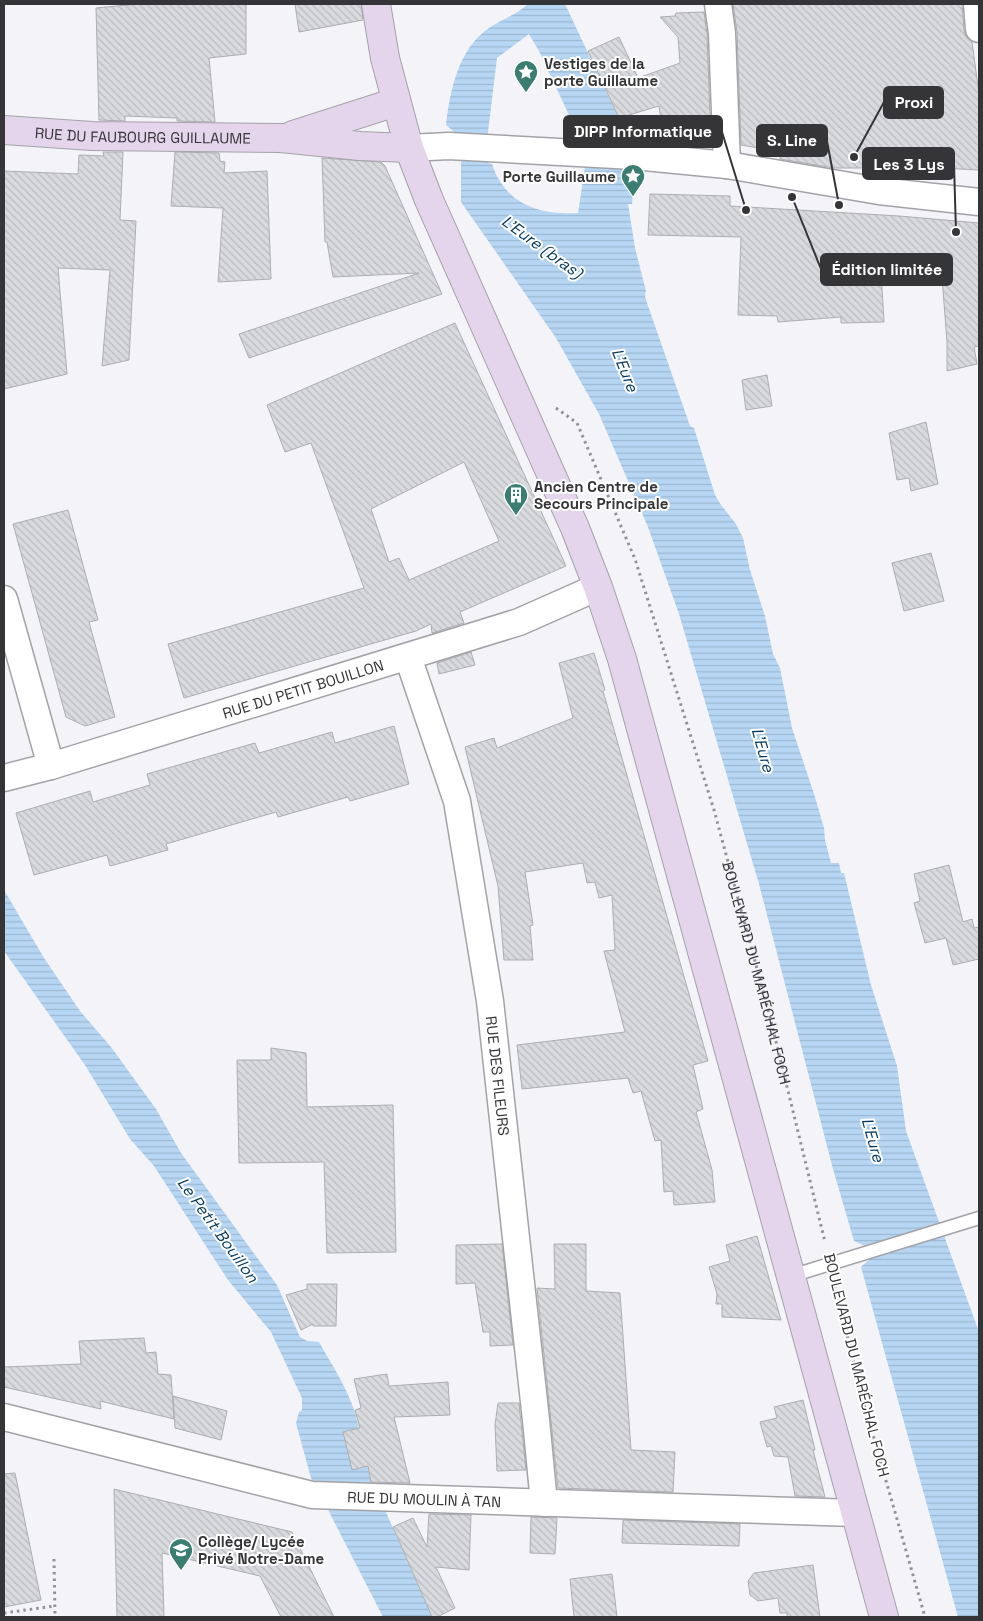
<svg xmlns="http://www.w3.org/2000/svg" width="983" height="1621" viewBox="0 0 983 1621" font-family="'Space Grotesk',sans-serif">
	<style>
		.water { fill: url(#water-rules); fill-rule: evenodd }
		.building { fill: url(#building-back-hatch); stroke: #acaeb2; fill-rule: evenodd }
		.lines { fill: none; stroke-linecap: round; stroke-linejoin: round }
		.lane-casing { stroke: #a3a3a7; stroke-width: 15 }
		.street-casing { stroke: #a3a3a7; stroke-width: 29 }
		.secondary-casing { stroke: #a3a3a7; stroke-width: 30 }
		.path { stroke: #929195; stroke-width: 3; stroke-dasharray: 2.5 4; stroke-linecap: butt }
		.lane { stroke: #fff; stroke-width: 12 }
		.street { stroke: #fff; stroke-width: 26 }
		.secondary { stroke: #e4d4ec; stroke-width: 28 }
		.labels { text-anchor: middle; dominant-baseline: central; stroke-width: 4; stroke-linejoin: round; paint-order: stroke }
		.poi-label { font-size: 15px; font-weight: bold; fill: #353537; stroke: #fff; text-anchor: start }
		.street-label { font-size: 15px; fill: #353537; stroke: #fff }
		.water-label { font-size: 16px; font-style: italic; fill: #03395e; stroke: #fff }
		.leader { fill: none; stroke: #353537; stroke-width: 2 }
		.callout-dot { fill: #353537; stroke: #fff; stroke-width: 2 }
		.callout { fill: #353537; stroke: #353537; stroke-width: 2 }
		.callout-label { font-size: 16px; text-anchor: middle; font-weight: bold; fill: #fff }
	</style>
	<defs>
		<pattern id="water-rules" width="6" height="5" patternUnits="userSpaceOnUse" patternTransform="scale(1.25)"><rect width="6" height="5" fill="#b6d6f4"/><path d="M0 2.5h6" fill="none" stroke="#9db8d2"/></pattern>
		<pattern id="building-back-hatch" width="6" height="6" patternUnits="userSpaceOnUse" patternTransform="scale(1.25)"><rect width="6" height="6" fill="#d8dade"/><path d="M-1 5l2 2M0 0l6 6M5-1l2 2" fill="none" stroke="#babcbf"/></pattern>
	</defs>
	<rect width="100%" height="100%" fill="#f4f3f8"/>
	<path class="water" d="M528,4H565L621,123C613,143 620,146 630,163C621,174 618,180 630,191H633L632,204H628L635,248L646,291L645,296L647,303L690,426L694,428L715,495L721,505L736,524L743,538L750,570L765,616L773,654L780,668L792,728L815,797L824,828L825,840L831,863H839L841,873H844L871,985L897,1066L906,1131L979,1332V1617H958L861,1267L870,1259L867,1247L854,1241L833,1169L759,884L679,614L648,527L599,414L556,338L461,202V162L457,134L446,125C450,91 458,49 489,28C502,19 516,15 528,4ZM529,34L539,51L576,130L583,139L585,167L578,213C539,215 505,204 492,164L488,163V132L497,58Z
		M4,890L44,958L80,1011L111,1047L156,1109L181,1153L277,1285L300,1337L307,1341L319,1342C335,1370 353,1397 359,1428L344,1432L352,1470L368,1466L373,1492L317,1491L311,1478L296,1423L299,1412L302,1410V1398L271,1332L228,1280L154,1166L130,1139L85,1065L4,951Z
		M323,1500L382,1503L432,1617H383Z"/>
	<path class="building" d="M138,4H246V54L209,58L215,122L177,121V118L125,116V121L99,120L96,8Z
		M295,4H361L363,20L299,32Z
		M733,4H962L964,30L966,37L972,42L979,94V170L938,168H834L780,159L781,152L741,145L737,32Z
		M704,12L707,34L711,142L664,143L659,106L619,118L588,51L619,37L638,78L680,63L678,37L660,17L675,16L676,13Z
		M103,152H123L120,220L136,221L129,360L102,366L110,270L58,268L67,374L4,389V171L78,174L79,155L104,156Z
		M175,152L219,153L220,161L225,162L224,173L267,171L271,279L218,282L223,208L171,206Z
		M322,158L381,162L385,166L442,294L249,358L239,334L419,273L333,277L327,242H325Z
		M650,194L730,196V206L899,216L979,223V346L974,347L977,364L947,371V342L942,277L916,274L885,254L884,273L881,272L884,322L841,323V317L778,322L777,316L738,315L741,237L648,235Z
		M455,323L566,566L460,612L464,623L432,633L431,624L416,631L184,698L168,644L364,588L311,443L285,452L267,405ZM464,462L499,541L409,580L399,558L389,562L371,509Z
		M767,375L772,406L746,410L742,380Z
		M926,422L938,484L911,491L909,478L897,480L889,433Z
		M68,510L98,620L89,622L115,717L85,726L66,717L13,524Z
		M931,553L944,601L904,611L892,563Z
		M471,652L475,665L439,674L437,663Z
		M594,653L605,690L603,691L708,1061L693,1065L703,1109L696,1112L712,1170L715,1202L674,1205L673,1191L664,1192L661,1140L655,1141L641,1091L633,1093L628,1078L522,1089L517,1045L625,1032L604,951L615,950L612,895L599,898L595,882L587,883L583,863L525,872L533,925L530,926L533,960H504L498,886L465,747L494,738L497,748L573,718L559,663Z
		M394,726L409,784L350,801L348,797L278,817L276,812L166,844L168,850L110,866L107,855L34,875L16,813L90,791L93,802L150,785L147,774L255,743L259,753L332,732L335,743Z
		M949,865L963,922L972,919L974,928L979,927V959L953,965L946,938L925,943L914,903L920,901L914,874Z
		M271,1048L306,1053L307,1107L393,1105L396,1252L327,1253L324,1162L239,1163L237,1060H271Z
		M757,1236L781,1320L722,1317V1304H716L717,1294L709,1267L730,1261L726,1245Z
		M502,1244L513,1345L490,1346V1332H483L475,1283L456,1284V1245Z
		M554,1244H586V1291L620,1293L631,1450L675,1452L673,1492L558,1488L537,1288L555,1289Z
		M307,1284H337L336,1326H313V1324L301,1330L286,1295L307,1289Z
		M144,1338L146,1353L156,1352L158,1374L171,1375L174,1419L100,1401L101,1409L4,1387V1367L81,1364L79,1341Z
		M387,1374L389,1386L448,1382L450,1415L394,1417L410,1483L371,1482L368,1466L352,1470L343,1432L360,1428L355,1410L361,1408L354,1379Z
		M173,1396L227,1411L221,1440L175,1428Z
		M803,1400L815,1450H813L825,1497L795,1496L788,1457L774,1456L771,1446L767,1447L760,1422L777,1418L774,1407Z
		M498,1403H519L526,1470L497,1471L495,1425Z
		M15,1473L41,1600L4,1607V1474Z
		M114,1489L292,1532L334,1617H281L260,1576L162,1553L164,1617H117Z
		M429,1514L471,1515L469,1570L436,1567L455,1608L437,1617H432L393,1527L413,1518L427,1547Z
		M531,1517L557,1518L555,1554L530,1553Z
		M623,1520L740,1524L739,1546L622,1543Z
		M813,1565L820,1617H787V1613H780L778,1598L758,1601L750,1595L748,1581L754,1573Z
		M612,1574L617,1617H574L570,1579Z"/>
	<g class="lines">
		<g class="lane-casing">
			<path id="lane" d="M791,1276L979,1218"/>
		</g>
		<g class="street-casing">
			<g id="street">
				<path d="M718,4L722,33L727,165"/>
				<path d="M977,4L979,29"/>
				<path d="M409,148L449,146L634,156L727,165L879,191L979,202"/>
				<path d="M4,599L51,766"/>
				<path id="s2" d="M408,657L457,801L490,1001L536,1420L544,1503"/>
				<path id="s3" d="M4,778L51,766L519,622L598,587"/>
				<path id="s4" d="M4,1417L312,1495L855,1513"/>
			</g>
		</g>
		<g class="secondary-casing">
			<g id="secondary">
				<path d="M376,4L385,58L409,148L429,200L575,528L598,587L622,659L884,1617"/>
				<path id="s5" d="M4,130L92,136L281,138L360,146L409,148"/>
				<path d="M293,135L396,102"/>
			</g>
		</g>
		<g class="path">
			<path id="s1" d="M556,408L577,423L635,559L714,810L768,1009L825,1242"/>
			<path d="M835,1285L864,1404L925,1617"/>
			<path d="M54,1559L55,1617"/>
			<path d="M4,1613L55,1606"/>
		</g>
		<use href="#lane" class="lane"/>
		<use href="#street" class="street"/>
		<use href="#secondary" class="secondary"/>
	</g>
	<defs>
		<g id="sight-pin" transform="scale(1.25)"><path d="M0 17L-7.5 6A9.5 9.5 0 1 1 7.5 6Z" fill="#3b7e71" stroke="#fff"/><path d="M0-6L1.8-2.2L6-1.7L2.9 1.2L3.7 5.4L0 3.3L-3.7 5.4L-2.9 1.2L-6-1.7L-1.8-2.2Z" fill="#fff"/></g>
		<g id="building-pin" transform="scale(1.25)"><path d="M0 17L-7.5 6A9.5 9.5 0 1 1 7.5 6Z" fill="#3b7e71" stroke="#fff"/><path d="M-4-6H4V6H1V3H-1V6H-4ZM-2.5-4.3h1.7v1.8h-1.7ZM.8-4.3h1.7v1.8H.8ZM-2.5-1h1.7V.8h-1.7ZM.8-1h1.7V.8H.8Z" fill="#fff"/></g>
		<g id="school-pin" transform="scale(1.25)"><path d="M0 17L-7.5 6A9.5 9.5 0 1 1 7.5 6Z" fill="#3b7e71" stroke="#fff"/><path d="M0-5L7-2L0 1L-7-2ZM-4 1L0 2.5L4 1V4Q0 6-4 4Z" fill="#fff"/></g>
	</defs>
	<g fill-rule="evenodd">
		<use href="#sight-pin" x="526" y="72"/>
		<use href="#sight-pin" x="633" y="176"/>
		<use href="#building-pin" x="516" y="495"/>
		<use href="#school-pin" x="181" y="1550"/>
	</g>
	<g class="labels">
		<g class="poi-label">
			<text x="544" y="63">Vestiges de la<tspan x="544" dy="17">porte Guillaume</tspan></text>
			<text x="616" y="176" text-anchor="end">Porte Guillaume</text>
			<text x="534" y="486">Ancien Centre de<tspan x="534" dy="17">Secours Principale</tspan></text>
			<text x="198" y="1541">Collège/ Lycée<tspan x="198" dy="17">Privé Notre-Dame</tspan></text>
		</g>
		<g class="street-label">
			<text stroke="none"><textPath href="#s5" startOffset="139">RUE DU FAUBOURG GUILLAUME</textPath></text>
			<text stroke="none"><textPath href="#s3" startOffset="312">RUE DU PETIT BOUILLON</textPath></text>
			<text stroke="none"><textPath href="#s1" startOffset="605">BOULEVARD DU MARÉCHAL FOCH</textPath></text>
			<text stroke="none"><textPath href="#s2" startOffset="430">RUE DES FILEURS</textPath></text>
			<text transform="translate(857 1365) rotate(76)">BOULEVARD DU MARÉCHAL FOCH</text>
			<text stroke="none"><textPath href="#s4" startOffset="430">RUE DU MOULIN À TAN</textPath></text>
		</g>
		<g class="water-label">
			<text transform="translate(542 247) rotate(36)">L'Eure (bras)</text>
			<text transform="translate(625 370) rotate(68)">L'Eure</text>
			<text transform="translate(763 750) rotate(74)">L'Eure</text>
			<text transform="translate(873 1140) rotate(74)">L'Eure</text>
			<text transform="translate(218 1230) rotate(54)">Le Petit Bouillon</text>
		</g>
	</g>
	<path class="leader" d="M854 157L884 102M746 210L722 132M839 205L827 141M956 232L954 164M792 197L821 269"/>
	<g class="callout-dot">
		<circle cx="854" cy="157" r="5"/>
		<circle cx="746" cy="210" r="5"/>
		<circle cx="839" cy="205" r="5"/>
		<circle cx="956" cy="232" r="5"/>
		<circle cx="792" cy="197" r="5"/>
	</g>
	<g class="callout">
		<rect x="884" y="87" width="59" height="31" rx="5"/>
		<rect x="564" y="116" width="158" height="31" rx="5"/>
		<rect x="757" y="125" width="70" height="31" rx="5"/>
		<rect x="863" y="148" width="91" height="31" rx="5"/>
		<rect x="821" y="254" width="131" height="31" rx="5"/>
	</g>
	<g class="callout-label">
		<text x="914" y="108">Proxi</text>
		<text x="643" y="137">DIPP Informatique</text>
		<text x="792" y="146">S. Line</text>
		<text x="909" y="170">Les 3 Lys</text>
		<text x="887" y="275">Édition limitée</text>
	</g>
	<rect width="983" height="1621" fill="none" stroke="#353537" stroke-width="10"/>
</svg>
